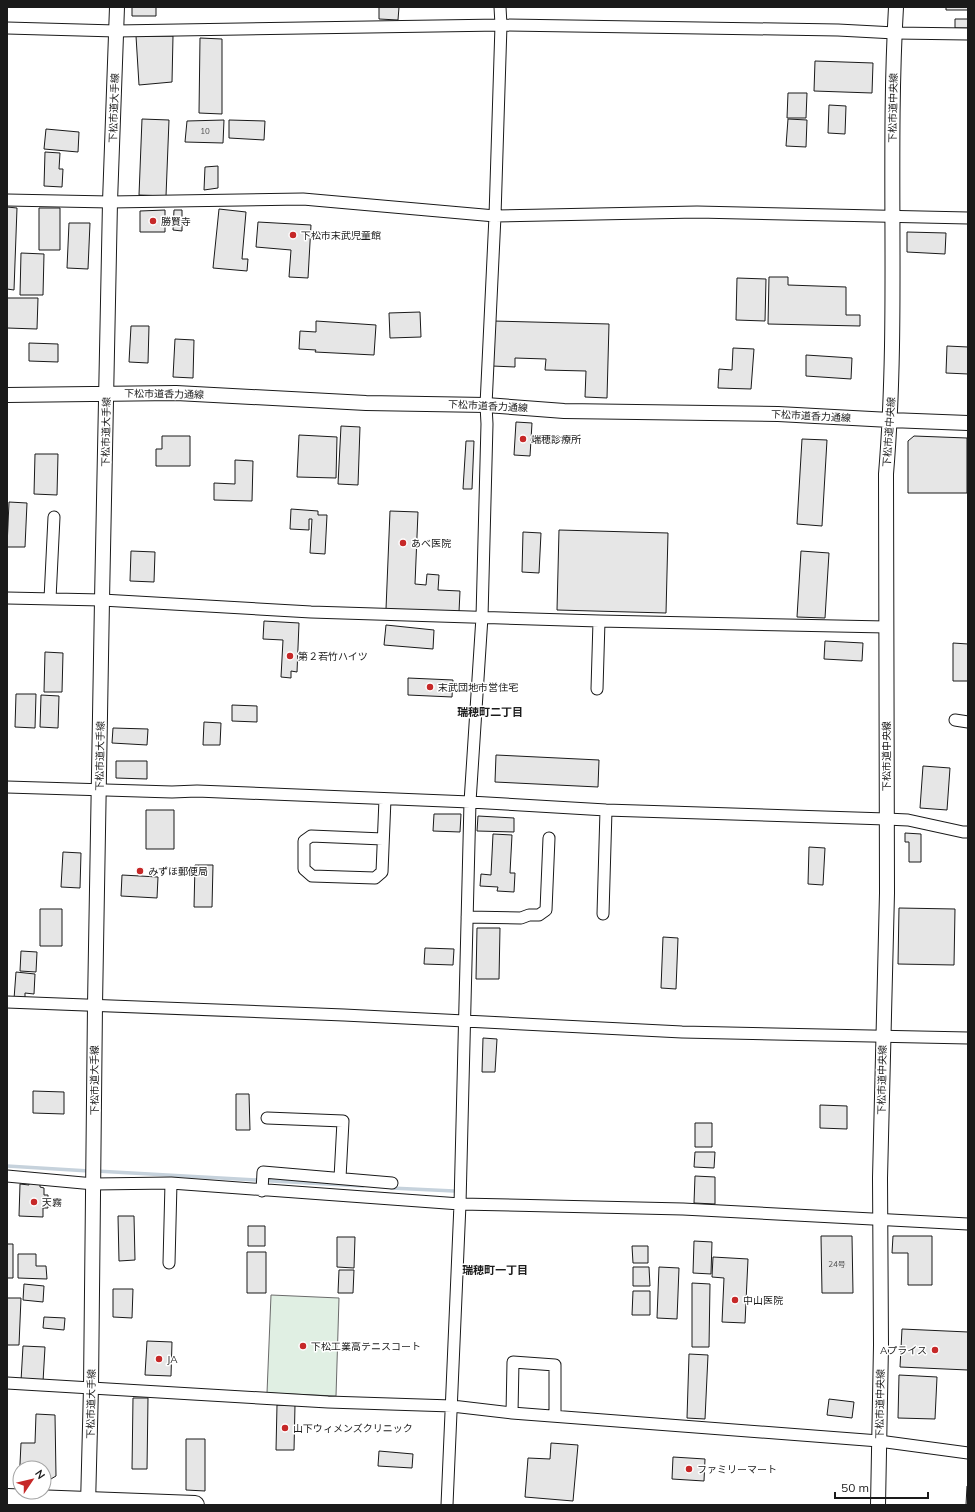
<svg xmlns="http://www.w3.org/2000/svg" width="975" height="1512" viewBox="0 0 975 1512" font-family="Mulish,'Noto Sans JP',sans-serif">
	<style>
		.green { fill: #e0efe3; stroke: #6a6a6a }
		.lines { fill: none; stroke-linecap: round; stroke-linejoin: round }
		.stream { stroke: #c6d2dc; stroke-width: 3.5 }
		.building { fill: #e6e6e6; stroke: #1a1a1a }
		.minor-casing { stroke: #1a1a1a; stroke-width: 13 }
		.tertiary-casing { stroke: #1a1a1a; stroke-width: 16 }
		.primary-casing { stroke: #1a1a1a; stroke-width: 20 }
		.minor { stroke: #fff; stroke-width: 11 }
		.tertiary { stroke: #fff; stroke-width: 14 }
		.primary { stroke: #fff; stroke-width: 18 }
		.poi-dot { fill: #c62828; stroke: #fff; stroke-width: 1.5 }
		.labels { text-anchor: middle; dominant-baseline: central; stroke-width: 3; stroke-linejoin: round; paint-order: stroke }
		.number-label { font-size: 8px; fill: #4d4d4d }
		.street-label { font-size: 10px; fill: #1a1a1a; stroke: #fff }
		.poi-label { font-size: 10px; fill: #1a1a1a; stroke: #fff; text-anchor: start }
		.neighbourhood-label { font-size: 11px; font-weight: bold; fill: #1a1a1a; stroke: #fff }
	</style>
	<rect width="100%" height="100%" fill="#fff"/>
	<path class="green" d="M271,1295L339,1298L336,1396L267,1393Z"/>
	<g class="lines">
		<path class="stream" d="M7,1166L89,1171
			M96,1171L363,1186
			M391,1188L454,1191"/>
	</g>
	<path class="building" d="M132,7H156V16H132Z
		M379,7H399L398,20L379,19Z
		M946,7H968V10H946Z
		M955,19H968V28H955Z
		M136,36H173L172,82L139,85Z
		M200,38L222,39V114L199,113Z
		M815,61L873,63L872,93L814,91Z
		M788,93H807L806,118H787Z
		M829,105L846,106L845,134L828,133Z
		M142,119L169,120L166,196L139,195Z
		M788,119L807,120L806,147L786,146Z
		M224,120L223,143L185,142L187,121Z
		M229,120L265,121L264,140L229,138Z
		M46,129L79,132L78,152L44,149Z
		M45,152L60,153L59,169H63L62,187L44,186Z
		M218,166V188L204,190L205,167Z
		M7,207L17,208L14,290L7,289Z
		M39,208H60V250H39Z
		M219,209L246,212L242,259H248L247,271L213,268Z
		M165,210V232H140V211Z
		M174,210H182V231L173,230Z
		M258,222L311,225L308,278L289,277L291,250L256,247Z
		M69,223H90L88,269L67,268Z
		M907,232L946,233L945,254L907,252Z
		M21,253L44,254L43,295H20Z
		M769,277H788V285L846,287V315H860V326L768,324Z
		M737,278L766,279L765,321L736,320Z
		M7,298H38L37,329L7,328Z
		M420,312L421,337L390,338L389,313Z
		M316,321L376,325L374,355L315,352L316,350L299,349L300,331L316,332Z
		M493,321L609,324L607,398L585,397L586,371L545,370L546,359L515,358V367L492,366Z
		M131,326H149L148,363L129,362Z
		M175,339L194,340L193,378L173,377Z
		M29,343L58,344V362L29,361Z
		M947,346L968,347V374L946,373Z
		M733,348L754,349L751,389L718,388L719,369L732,370Z
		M806,355L852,358L851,379L806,376Z
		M516,422L532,423L530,456L514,455Z
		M341,426L360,427L358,485L338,484Z
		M299,435L337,437L336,478L297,477Z
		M162,436H190V466H156V449H162Z
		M914,436L967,438V493H908V441Z
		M802,439L827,440L822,526L797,524Z
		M466,441H474L472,489H463Z
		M35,454H58L57,495L34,494Z
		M235,460L253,461L252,501L214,500V483L235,484Z
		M9,502L27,503L25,547H7Z
		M291,509L318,511V515H327L325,554L310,553L312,519H309V530L290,529Z
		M390,511L418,512L415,584L426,585L427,574L439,575L438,590L460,591L459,612L386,609Z
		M559,530L668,533L666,613L557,610Z
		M523,532L541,533L539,573L522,572Z
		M131,551L155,552L154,582L130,581Z
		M801,551L829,553L825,618L797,617Z
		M264,621L299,623L297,672L291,671V678L281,677L283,640L263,639Z
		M386,625L434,630L433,649L384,645Z
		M825,641L863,643L862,661L824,659Z
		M953,643L968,644V681H953Z
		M45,652L63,653L62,692H44Z
		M408,678L453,680L452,697L408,695Z
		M16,694H36L35,728L15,727Z
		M41,695L59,696L58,728L40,727Z
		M232,705L257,706V722L232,721Z
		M204,722L221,723L220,745H203Z
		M113,728L148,729L147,745L112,743Z
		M496,755L599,760L598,787L495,782Z
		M116,761H147V779L116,778Z
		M923,766L950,768L947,810L920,808Z
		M146,810H174V849H146Z
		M434,814H461L460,832L433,831Z
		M478,816L514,818V832L477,831Z
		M905,833L921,834V862H909V842H905Z
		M493,834L512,835L510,873H515L514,892L497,891L498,887L480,886L481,874L491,875Z
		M809,847L825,848L823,885L808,884Z
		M63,852L81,853L80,888L61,887Z
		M195,865H213L212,907H194Z
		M122,875L158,877L157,898L121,896Z
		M899,908L955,909L954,965L898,964Z
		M40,909H62V946H40Z
		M477,928H500L499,979H476Z
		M663,937L678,938L676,989L661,988Z
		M425,948L454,949L453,965L424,964Z
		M21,951L37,952L36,972L20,971Z
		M16,972L35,974L34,994L25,993V1000L14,999Z
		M483,1038L497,1039L495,1072H482Z
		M33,1091L64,1092V1114L33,1113Z
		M236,1094H249L250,1130H236Z
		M820,1105L847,1106V1129L820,1128Z
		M695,1123H712V1147H695Z
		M695,1152H715L714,1168L694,1167Z
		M695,1176L715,1177V1204L694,1203Z
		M29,1181H40V1187L44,1188V1195H48V1208H43V1217L19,1216L20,1184L29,1185Z
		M118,1216H134L135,1260L119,1261Z
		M248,1226H265V1246H248Z
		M821,1236H852L853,1293H822Z
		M893,1236H932V1285H908V1253H892Z
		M337,1237H355L354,1268L337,1267Z
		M694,1241L712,1242L711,1274L693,1273Z
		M7,1244H13V1278H7Z
		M632,1246H648V1263H633Z
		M247,1252H266V1293H247Z
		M18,1254H36V1266H46L47,1279L18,1278Z
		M713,1257L748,1259L745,1323L722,1322L724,1278L712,1277Z
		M633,1267H649L650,1286H633Z
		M659,1267L679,1268L677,1319L657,1318Z
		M339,1270H354L353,1293H338Z
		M692,1283L710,1284L709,1347H692Z
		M24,1284L44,1286L43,1302L23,1300Z
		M113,1289H133L132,1318L113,1317Z
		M633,1291H650V1315H632Z
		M7,1298H21L19,1345H7Z
		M44,1317L65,1318L64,1330L43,1328Z
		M902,1329L968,1332V1370L900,1367Z
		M147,1341L172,1342L171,1376L145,1375Z
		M23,1346L45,1347L43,1382L21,1381Z
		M689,1354L708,1355L705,1419L687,1418Z
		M899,1375L937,1377L935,1419L898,1418Z
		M133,1398H148L147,1469H132Z
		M829,1399L854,1402L852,1418L827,1415Z
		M277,1405H295L294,1450H276Z
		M36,1414L55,1415L56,1476L44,1483V1468H20L19,1485L21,1443H35Z
		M186,1439H205V1491L186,1490Z
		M551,1443L578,1445L573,1501L525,1497L528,1458L550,1459Z
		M379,1451L413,1454L412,1468L378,1466Z
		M673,1457L705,1459L704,1481L672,1479Z
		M967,1486H968V1505H966Z"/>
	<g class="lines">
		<g class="minor-casing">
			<path id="minor" d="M7,28L116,31L501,25L838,30L895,33L968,34
				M7,200L110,202L303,199L495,216L697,212L968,218
				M7,598L102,600L311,612L599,621L886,627
				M50,599L54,517
				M597,689L599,621
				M955,720L968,722
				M7,787L172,792L197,791L470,802L606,810L886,819L908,820L963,832H968
				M383,839L311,836L304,841V869L312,876L375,878L382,872L385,799
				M603,914L606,810
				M467,917L521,918L529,915H539L546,910L549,838
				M7,1002L344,1015L682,1032L968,1038
				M267,1118L343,1121L340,1178
				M7,1176L94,1184L171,1183L460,1204L683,1209L968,1224
				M262,1191L263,1172L392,1183
				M169,1263L171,1183
				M7,1383L328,1402L452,1406L512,1413L879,1441L968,1453
				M512,1413L513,1362L555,1365V1416
				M447,1505L460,1204L470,802L482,617L487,424L486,405L495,216L501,25L500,7"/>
		</g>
		<g class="tertiary-casing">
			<path id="tertiary" d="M7,395L176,393L366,403L486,405L564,411L778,414L890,420L968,423
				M88,1505L91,1387L95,1005L102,600L110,202L117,7
				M878,1505L881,1345L880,1178L887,893L886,474C899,318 887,162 896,7"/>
		</g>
		<g class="primary-casing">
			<path id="primary" d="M7,1498L195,1505"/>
		</g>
		<use href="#minor" class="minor"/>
		<use href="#tertiary" class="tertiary"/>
		<use href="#primary" class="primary"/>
	</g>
	<g class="poi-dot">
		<circle cx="153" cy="221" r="4"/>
		<circle cx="293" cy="235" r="4"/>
		<circle cx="523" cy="439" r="4"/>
		<circle cx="403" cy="543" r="4"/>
		<circle cx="290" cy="656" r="4"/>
		<circle cx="430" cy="687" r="4"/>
		<circle cx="140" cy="871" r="4"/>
		<circle cx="34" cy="1202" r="4"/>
		<circle cx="735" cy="1300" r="4"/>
		<circle cx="303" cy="1346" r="4"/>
		<circle cx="935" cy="1350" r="4"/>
		<circle cx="159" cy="1359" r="4"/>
		<circle cx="285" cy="1428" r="4"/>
		<circle cx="689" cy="1469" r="4"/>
	</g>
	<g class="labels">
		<g class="number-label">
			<text x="205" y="131">10</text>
			<text x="837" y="1264">24号</text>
		</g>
		<g class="street-label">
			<text transform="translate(114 108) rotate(-88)">下松市道大手線</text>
			<text transform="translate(893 108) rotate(-89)">下松市道中央線</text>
			<text transform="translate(164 394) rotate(1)">下松市道香力通線</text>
			<text transform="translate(488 406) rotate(3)">下松市道香力通線</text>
			<text transform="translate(811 416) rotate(3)">下松市道香力通線</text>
			<text transform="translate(106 432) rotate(-89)">下松市道大手線</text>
			<text transform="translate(889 432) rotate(-86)">下松市道中央線</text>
			<text transform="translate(100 756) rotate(-89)">下松市道大手線</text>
			<text transform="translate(886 756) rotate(-90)">下松市道中央線</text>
			<text transform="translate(94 1080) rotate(-90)">下松市道大手線</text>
			<text transform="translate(882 1080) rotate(-89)">下松市道中央線</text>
			<text transform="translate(91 1404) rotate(-89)">下松市道大手線</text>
			<text transform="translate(880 1404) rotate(-89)">下松市道中央線</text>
		</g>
		<g class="poi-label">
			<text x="161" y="221">勝賢寺</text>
			<text x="301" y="235">下松市末武児童館</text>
			<text x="531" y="439">端穂診療所</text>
			<text x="411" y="543">あべ医院</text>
			<text x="298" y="656">第２若竹ハイツ</text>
			<text x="438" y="687">末武団地市営住宅</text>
			<text x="148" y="871">みずほ郵便局</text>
			<text x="42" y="1202">天霧</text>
			<text x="743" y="1300">中山医院</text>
			<text x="311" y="1346">下松工業高テニスコート</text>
			<text x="927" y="1350" text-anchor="end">Aプライス</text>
			<text x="167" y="1359">JA</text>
			<text x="293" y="1428">山下ウィメンズクリニック</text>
			<text x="697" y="1469">ファミリーマート</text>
		</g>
		<g class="neighbourhood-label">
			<text x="490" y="712">瑞穂町二丁目</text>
			<text x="495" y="1270">瑞穂町一丁目</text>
		</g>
	</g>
	<rect width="975" height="1512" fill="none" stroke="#1a1a1a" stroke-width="16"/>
	<g transform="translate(32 1480) rotate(55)"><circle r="19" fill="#ffffff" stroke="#a3a3a3"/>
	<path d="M0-3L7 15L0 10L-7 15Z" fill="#c62828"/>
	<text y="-6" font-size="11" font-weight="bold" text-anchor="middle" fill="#1a1a1a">N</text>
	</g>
	<path d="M835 1492v6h93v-6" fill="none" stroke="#1a1a1a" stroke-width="2"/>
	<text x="841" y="1492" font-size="12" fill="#1a1a1a" stroke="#ffffff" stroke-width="3" paint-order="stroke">50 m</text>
</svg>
